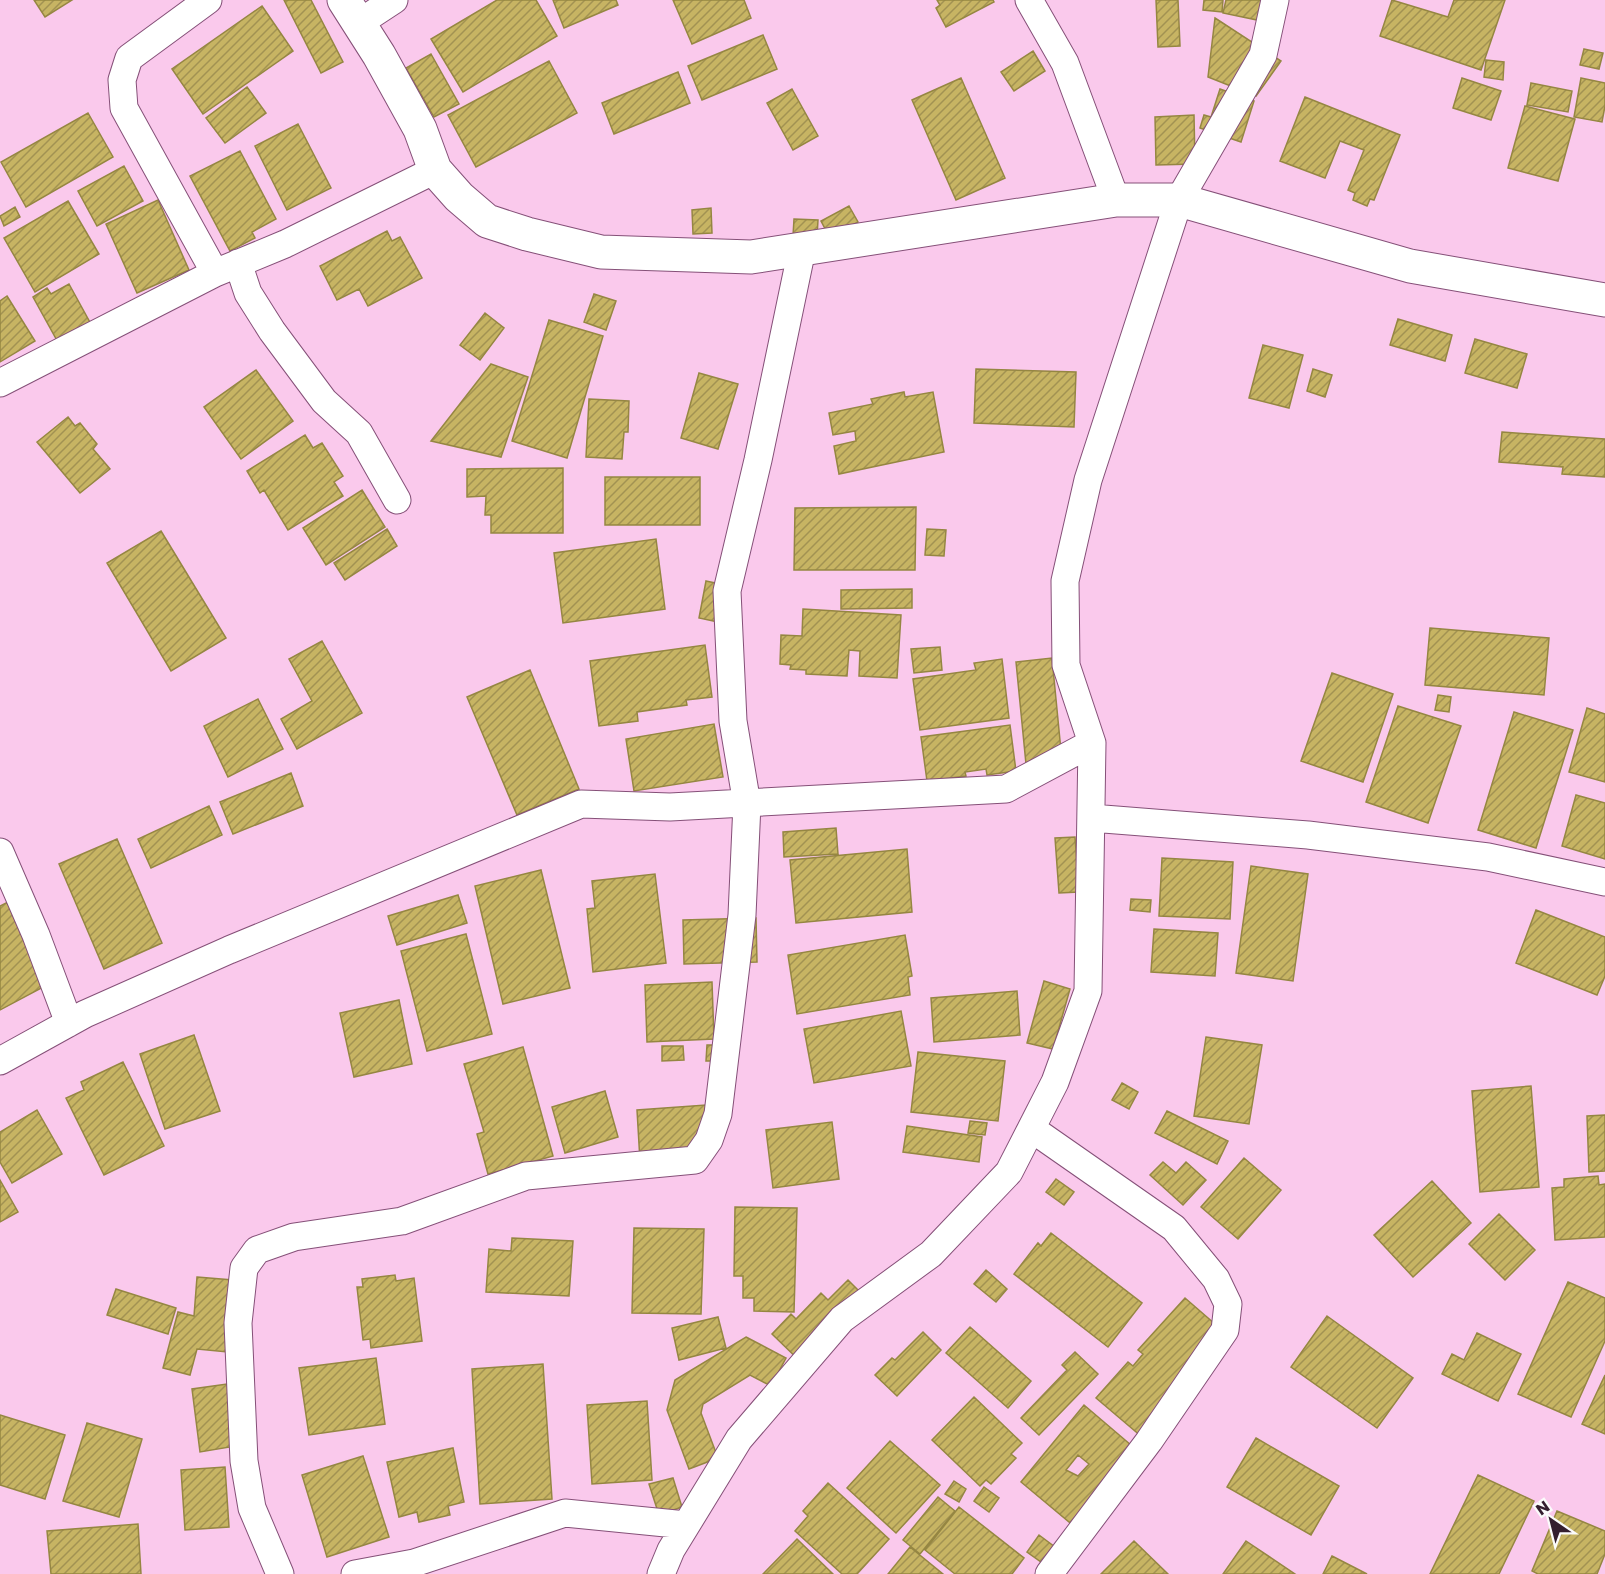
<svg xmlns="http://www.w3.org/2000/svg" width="1605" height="1574" viewBox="0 0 1605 1574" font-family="Poppins,sans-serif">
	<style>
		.building { fill: url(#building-hatch); stroke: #958642; stroke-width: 1.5; fill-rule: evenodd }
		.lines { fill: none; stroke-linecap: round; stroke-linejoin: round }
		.minor-casing { stroke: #855078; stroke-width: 29 }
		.tertiary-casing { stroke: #855078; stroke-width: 35 }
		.minor { stroke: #fff; stroke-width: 27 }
		.tertiary { stroke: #fff; stroke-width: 33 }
	</style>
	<defs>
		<pattern id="building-hatch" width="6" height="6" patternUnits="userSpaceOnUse" patternTransform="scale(1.5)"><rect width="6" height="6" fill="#c7b463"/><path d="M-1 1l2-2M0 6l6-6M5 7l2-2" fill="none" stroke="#a29252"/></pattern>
	</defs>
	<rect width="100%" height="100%" fill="#fac9ec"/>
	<path class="building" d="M34,0H72L45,17Z
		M284,0H311L343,62L321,73Z
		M497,0H536L557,36L463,92L431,39Z
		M553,0H616L618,5L564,28Z
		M673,0H744L751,18L692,44Z
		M937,0H993L994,2L946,27L936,8L940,5Z
		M1156,0H1178L1180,46L1158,47Z
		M1204,0H1223L1222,12L1203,10Z
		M1226,0H1286L1281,25L1223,13Z
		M1392,0L1448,17L1454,0H1505L1481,70L1380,36Z
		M262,6L293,51L203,114L172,69Z
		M1215,18L1281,61L1256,96L1208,77Z
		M763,35L777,69L702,100L688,66Z
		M1584,49L1603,53L1599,69L1580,65Z
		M1033,51L1045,71L1014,91L1001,72Z
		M431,54L459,104L434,117L406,68Z
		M1486,60L1504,62L1503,80L1484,77Z
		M549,61L577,113L476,167L448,115Z
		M678,72L690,103L614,134L602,103Z
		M961,78L1005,178L956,200L912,100Z
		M1462,78L1501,91L1491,120L1453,108Z
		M1581,78L1605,83V106L1602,122L1574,117Z
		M1531,83L1572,91L1568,112L1527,105Z
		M247,87L266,113L225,143L206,118Z
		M792,89L818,136L793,150L767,103Z
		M1220,89L1254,101L1241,142L1200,128L1204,115L1211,117Z
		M1305,97L1400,135L1374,200L1370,199L1367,206L1353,200L1355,193L1348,190L1364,150L1340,141L1325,178L1280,161Z
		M1525,106L1575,119L1558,181L1508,168Z
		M88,113L113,157L26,207L1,162Z
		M1194,115L1195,164L1156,165L1155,117Z
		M298,124L331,188L287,210L255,146Z
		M240,151L276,219L252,232L255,238L230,251L190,176Z
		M124,166L143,201L97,226L78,191Z
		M158,200L189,270L137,293L106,224Z
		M68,201L99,254L35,292L4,238Z
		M849,206L858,222L830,238L821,221Z
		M15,207L20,217L4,226L0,216Z
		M711,208L712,233L693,234L692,210Z
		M794,219L818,220L817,237L793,236Z
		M387,231L392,241L400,237L422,278L368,306L359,289L337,300L320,266Z
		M69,284L98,337L65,355L33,297L47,288L51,294Z
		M594,294L616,301L606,330L584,322Z
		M7,296L35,341L0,362V301Z
		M485,313L504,328L480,360L460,345Z
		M1398,319L1452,335L1445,361L1390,345Z
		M549,320L603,336L567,458L512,441Z
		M1475,339L1527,354L1517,388L1465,373Z
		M1263,345L1303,355L1289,408L1249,398Z
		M491,364L528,377L501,457L431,441Z
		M976,369L1076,372L1074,427L974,423Z
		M1313,369L1332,375L1325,397L1307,391Z
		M256,370L293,421L241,459L204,407Z
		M699,373L738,384L718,449L681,438Z
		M904,392L905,397L933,392L944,452L839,474L834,446L856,441L855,431L833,435L829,413L873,404L871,399Z
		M589,399L629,401L628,432H624L622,459L586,457Z
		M68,417L75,426L80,423L97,444L93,449L110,469L80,493L37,442Z
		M1502,432L1605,439V477L1562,474L1563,467L1499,462Z
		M305,435L313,448L322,443L343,476L334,482L343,496L288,530L264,490L260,493L247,471Z
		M563,468V533H491V515H485L486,496L467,497V469Z
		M605,477H700V525H605Z
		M362,490L385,527L326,565L303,528Z
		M916,507L915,570H794L795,508Z
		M387,529L397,546L345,580L334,563Z
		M927,529L946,530L944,556L925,555Z
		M161,531L226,638L171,671L107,563Z
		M656,539L665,609L563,623L554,553Z
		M706,581L730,586L723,623L699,618Z
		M912,589V608L841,609V590Z
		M803,609L901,615L897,678L859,676L860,651L849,650L847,676L806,674V670L790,669L791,665L780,664L781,635L802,636Z
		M1430,628L1549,638L1544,695L1425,685Z
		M322,641L362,713L297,749L281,719L312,701L289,659Z
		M705,645L712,697L686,700L687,705L637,712L638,721L599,726L590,661Z
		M940,647L942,670L914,673L911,649Z
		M1052,658L1062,761L1026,764L1016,662Z
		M1002,659L1009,718L920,730L913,679L976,670L974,663Z
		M530,670L579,789L517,815L467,697Z
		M1332,673L1393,694L1363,782L1301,761Z
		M1438,695L1451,697L1449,712L1435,710Z
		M258,699L283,749L228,777L204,726Z
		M1398,706L1461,726L1428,823L1366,802Z
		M1587,708L1605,714V782L1569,772Z
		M1514,712L1573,730L1536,848L1478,830Z
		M714,724L723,777L634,791L626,739Z
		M1010,725L1016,771L987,775L986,769L965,772L966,776L927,781L921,737Z
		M291,773L303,806L233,834L220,802Z
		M1576,795L1605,803V859L1562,846Z
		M209,806L222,835L151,868L138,839Z
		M836,828L838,854L784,857L783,832Z
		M1075,837L1079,892L1059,893L1055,838Z
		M117,839L162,943L104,969L59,864Z
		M907,849L912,912L796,923L790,860Z
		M1162,858L1233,862L1230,919L1159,916Z
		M1251,866L1308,874L1293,981L1236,973Z
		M541,870L570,988L503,1004L475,886Z
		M655,874L666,963L593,972L587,909L595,908L592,881Z
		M458,895L467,923L397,945L388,916Z
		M1131,899L1151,900L1150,912L1130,910Z
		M8,902L49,984L0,1010V906Z
		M1536,910L1605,937V976L1597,995L1516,963Z
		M756,918L757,962L684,964L683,920Z
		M1154,929L1218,933L1215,976L1151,972Z
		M466,934L492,1034L427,1051L401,951Z
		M905,935L912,976L908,977L910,995L797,1014L788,955Z
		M1044,981L1070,989L1053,1049L1027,1043Z
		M712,982L714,1039L647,1042L645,985Z
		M1017,991L1020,1035L934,1042L931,998Z
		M399,1000L412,1064L354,1077L340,1013Z
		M901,1011L911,1066L814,1083L804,1029Z
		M194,1035L220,1111L165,1129L140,1054Z
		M1206,1037L1262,1045L1249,1124L1194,1116Z
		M707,1045H719L718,1061H706Z
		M662,1046H683L684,1060L662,1061Z
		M523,1047L553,1156L488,1174L477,1134L484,1132L464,1064Z
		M918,1052L1005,1061L998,1121L911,1112Z
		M123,1062L164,1146L104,1175L66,1098L84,1090L81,1082Z
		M1122,1083L1138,1092L1129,1109L1112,1100Z
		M1531,1086L1539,1187L1480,1192L1472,1091Z
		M605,1091L618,1137L565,1153L552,1107Z
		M706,1105L709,1156L640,1161L637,1110Z
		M37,1110L62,1154L12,1183L0,1162V1132Z
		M1167,1111L1228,1141L1217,1164L1155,1133Z
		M1605,1115V1171L1589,1172L1587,1116Z
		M970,1121L987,1123L985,1135L968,1133Z
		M832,1122L839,1179L773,1188L766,1130Z
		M907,1126L982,1137L979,1162L903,1152Z
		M1244,1158L1281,1190L1238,1239L1201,1207Z
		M1163,1162L1176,1173L1186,1162L1206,1180L1183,1205L1150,1175Z
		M1598,1176L1599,1185L1605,1184V1237L1555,1240L1552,1188L1564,1187V1179Z
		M1056,1179L1074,1192L1064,1205L1046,1192Z
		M0,1180L18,1212L0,1222Z
		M1432,1181L1471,1223L1413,1277L1374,1235Z
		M735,1207L797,1208L794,1312L754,1311V1298H743V1276H734Z
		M1499,1214L1535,1250L1505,1280L1469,1244Z
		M634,1228L704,1229L701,1314L632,1313Z
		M1051,1233L1142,1303L1108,1347L1014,1274L1038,1243L1041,1246Z
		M512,1238L573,1241L569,1296L486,1292L489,1249L511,1251Z
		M986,1270L1007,1289L996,1302L974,1284Z
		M395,1275L396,1281L414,1278L422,1341L371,1348L370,1339L363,1340L357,1287H363L362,1279Z
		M197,1277L245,1281L238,1353L197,1349L190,1375L163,1368L178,1312L194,1316Z
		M848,1280L870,1302L807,1368L772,1334L791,1314L796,1319L821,1293L828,1300Z
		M1568,1282L1605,1298V1341L1571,1417L1518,1394Z
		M116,1289L176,1308L168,1334L107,1315Z
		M1185,1298L1230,1337L1142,1437L1096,1398L1128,1362L1133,1366L1143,1354L1138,1350Z
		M1327,1316L1413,1378L1377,1428L1291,1367Z
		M718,1317L726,1348L679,1360L672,1328Z
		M970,1327L1031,1381L1008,1408L946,1353Z
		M923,1332L941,1350L897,1396L875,1375L892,1358L895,1360Z
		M1477,1333L1521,1354L1498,1401L1442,1374L1452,1354L1464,1360Z
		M746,1337L786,1358L771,1386L750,1375L703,1404L701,1413L718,1458L689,1469L667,1410L675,1380Z
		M1075,1352L1098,1374L1039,1435L1021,1418L1067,1370L1062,1365Z
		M376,1358L385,1424L309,1435L299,1368Z
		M543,1364L552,1499L480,1504L472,1369Z
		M1605,1375V1434L1582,1424Z
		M234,1383L242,1445L200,1452L192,1389Z
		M974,1397L1022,1443L1011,1454L1016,1458L991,1484L986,1480L980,1486L932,1440Z
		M647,1401L652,1480L592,1484L587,1405Z
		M1084,1405L1138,1451L1075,1527L1021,1482ZM1078,1455L1089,1464L1078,1476L1066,1470Z
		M0,1415L65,1435L45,1499L0,1485Z
		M87,1423L142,1439L119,1517L63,1501Z
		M1256,1438L1339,1486L1311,1535L1227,1487Z
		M890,1441L940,1485L896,1533L847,1488Z
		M453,1448L464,1502L448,1506L450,1515L419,1522L417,1512L399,1517L387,1462Z
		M363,1456L389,1537L327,1557L302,1475Z
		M225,1467L229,1527L185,1530L181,1470Z
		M1478,1475L1534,1501L1499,1574H1430Z
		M673,1478L682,1507L659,1515L649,1484Z
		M954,1481L966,1489L959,1502L945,1494Z
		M828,1483L889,1539L857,1574H842L795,1531L808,1516L803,1511Z
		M984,1487L999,1498L989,1512L974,1501Z
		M938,1497L955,1511L920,1554L903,1540Z
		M959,1507L1024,1558L1012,1574H955L925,1550Z
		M1557,1511L1605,1531V1554L1597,1574H1538L1532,1571Z
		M138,1524L141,1574H51L47,1531Z
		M1039,1535L1067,1556L1055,1572L1027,1552Z
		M797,1539L833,1574H763Z
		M1134,1541L1168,1574H1101Z
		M1246,1541L1295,1574H1223Z
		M910,1547L943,1574H888Z
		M1332,1556L1367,1574H1323Z"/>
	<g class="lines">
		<g class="minor-casing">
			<path id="minor" d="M208,0L129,58L122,80L124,108L215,273
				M1029,0L1065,63L1116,200
				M359,23L394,0
				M238,263L248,293L272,331L324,401L359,433L397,500
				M0,383L215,273L285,244L435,170
				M1091,818L1308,835L1488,857L1605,882
				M0,852L36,935L69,1023
				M0,1061L85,1014L229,950L581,804L670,807L1006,789L1092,743
				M1032,1129L1174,1228L1216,1279L1228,1304L1225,1330L1149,1441L1049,1574
				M280,1574L252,1508L244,1461L238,1323L244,1268L257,1250L294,1237L402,1221L526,1176L695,1160L709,1140L718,1114L742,915L747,804L733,721L727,591L758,460L802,249
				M355,1574L414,1563L565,1513L686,1525
				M661,1574L671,1550L739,1439L842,1319L931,1254L1009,1172L1055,1082L1088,991L1092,743L1066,665L1065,581L1088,480L1179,200L1263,55L1275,0"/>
		</g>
		<g class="tertiary-casing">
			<path id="tertiary" d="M344,0L379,55L420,129L435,170L459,197L487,221L527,234L601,252L751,257L1116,200H1179L1410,266L1605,300"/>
		</g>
		<use href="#minor" class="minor"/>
		<use href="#tertiary" class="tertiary"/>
	</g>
	<g transform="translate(1551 1520) rotate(325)" stroke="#fbfbfb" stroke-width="4.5" paint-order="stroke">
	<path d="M0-4.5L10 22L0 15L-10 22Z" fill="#341e2f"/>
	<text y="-9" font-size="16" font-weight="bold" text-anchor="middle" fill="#341e2f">N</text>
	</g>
</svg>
